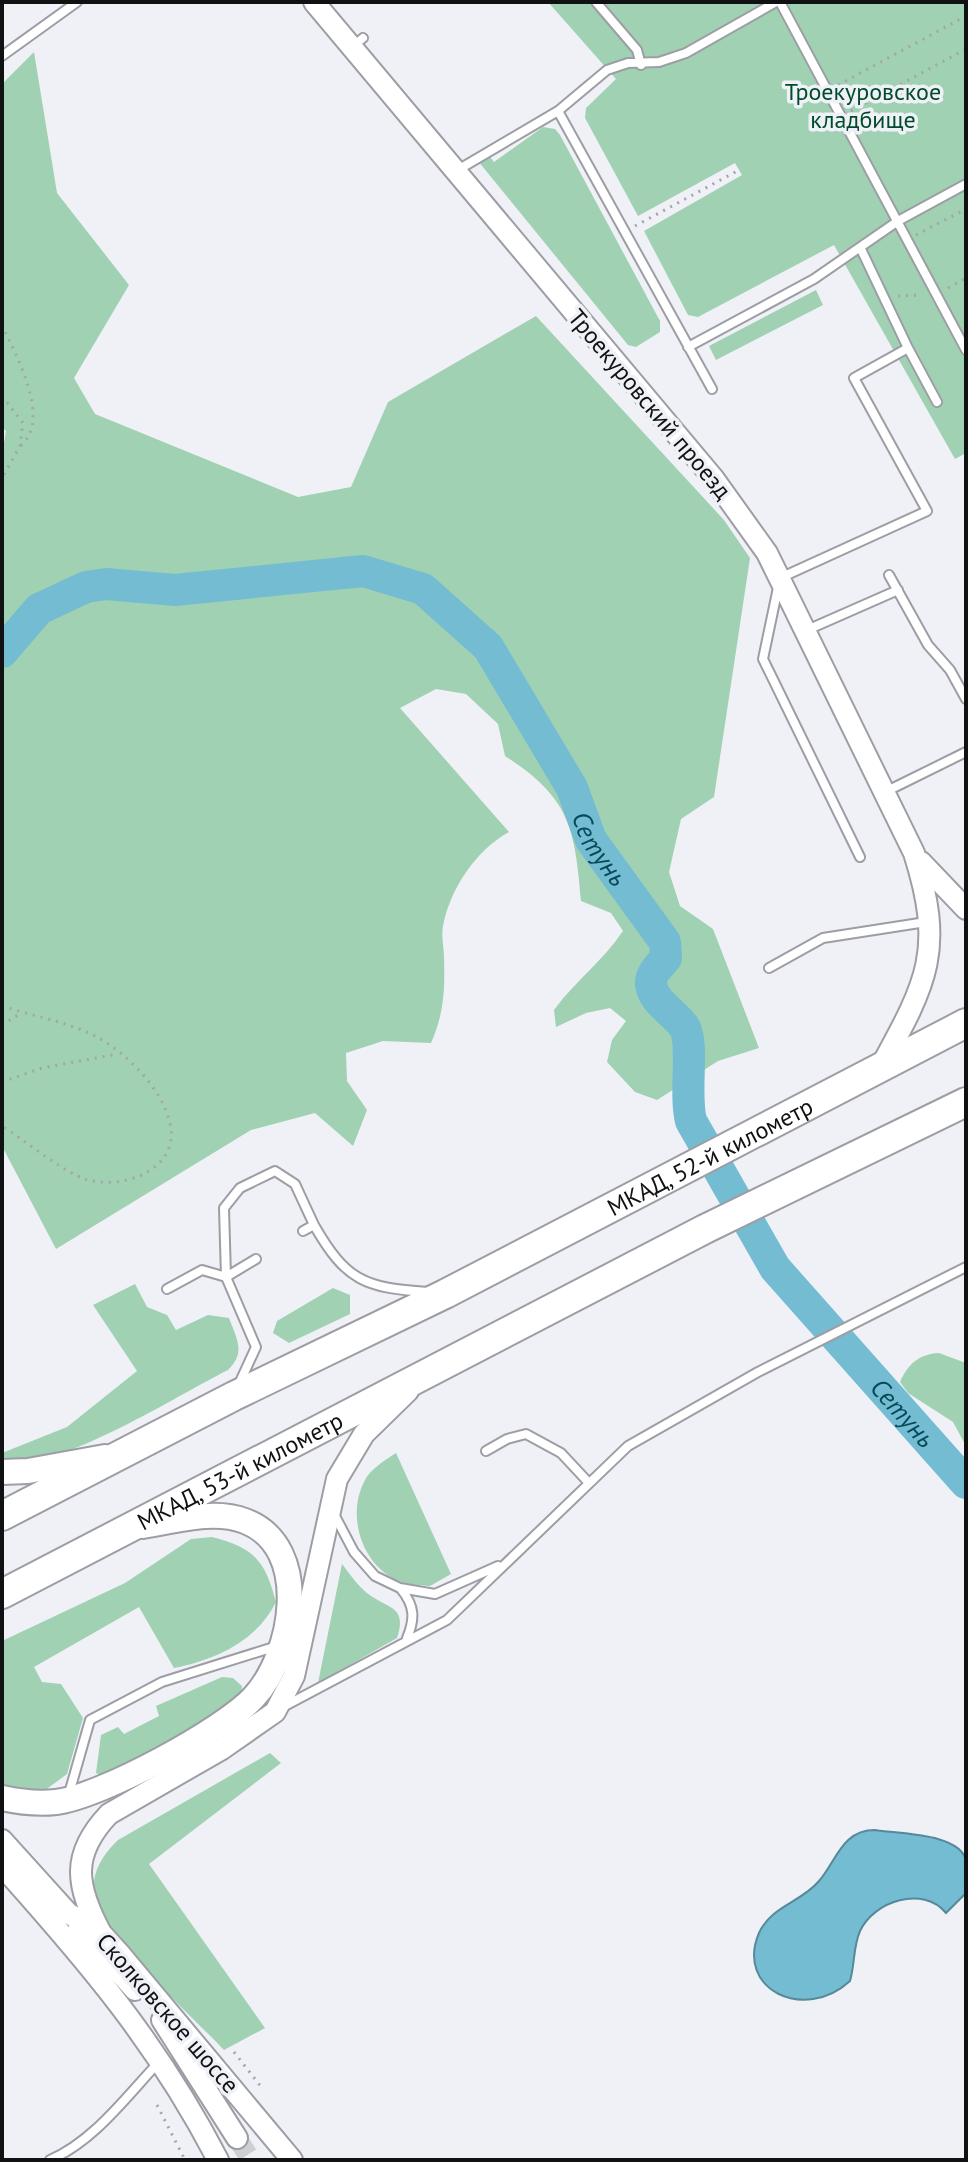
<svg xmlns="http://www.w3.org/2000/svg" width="968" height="2162" viewBox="0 0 968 2162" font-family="'PT Sans',sans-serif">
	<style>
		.green { fill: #a0d1b3 }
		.water { fill: #74bcd2; stroke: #568999; stroke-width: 2 }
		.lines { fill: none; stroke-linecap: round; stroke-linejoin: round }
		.river { stroke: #74bcd2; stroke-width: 32 }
		.tertiary-tunnel { stroke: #cecfd5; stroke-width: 20; stroke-dasharray: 20 10; stroke-linecap: butt }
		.service-casing { stroke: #9d9ea5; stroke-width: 12 }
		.tertiary-casing { stroke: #9d9ea5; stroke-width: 24 }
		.secondary-casing { stroke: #9d9ea5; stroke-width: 28 }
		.trunk-casing { stroke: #9d9ea5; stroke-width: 32 }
		.path { stroke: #a3a5aa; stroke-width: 3; stroke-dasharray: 2 6; stroke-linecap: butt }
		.service { stroke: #fff; stroke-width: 8 }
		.tertiary { stroke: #fff; stroke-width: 20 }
		.secondary { stroke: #fff; stroke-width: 24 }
		.trunk { stroke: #fff; stroke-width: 28 }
		.labels { text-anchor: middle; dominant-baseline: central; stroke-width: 7; stroke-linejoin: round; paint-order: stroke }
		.park-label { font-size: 24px; fill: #004b2b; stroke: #eff1f7 }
		.street-label { font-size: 24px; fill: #101113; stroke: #eff1f7 }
		.water-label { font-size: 26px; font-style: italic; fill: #074959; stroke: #eff1f7 }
	</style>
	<rect width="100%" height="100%" fill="#eff1f7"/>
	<path class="green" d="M548,2H966V453L955,459L834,245L698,317L688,315L644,231L742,175L735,163L638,216L585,118L586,108L616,79Z
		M34,52L57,193L129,285L74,378L95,414L298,497L351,487L388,402L536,316L724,520L750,558L714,797L681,819L669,872L680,906L713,929L759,1048L718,1061L657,1100L635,1092L607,1062L612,1040L626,1021L610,1008L586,1013L556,1027L554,1010C575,981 603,961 623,931L611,913L581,901C575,827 569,797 505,756L498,724L466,694L436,689L400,708L509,832C476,850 450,889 443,926C441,936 444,948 444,958C445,989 444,1014 431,1043L383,1041L346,1053L347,1081L367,1110L353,1146L315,1113L251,1130L56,1249L2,1146V455L6,431L2,427V84Z
		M543,127L555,129L560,135L660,321V332L636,347L628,345L478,161L484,149L494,162Z
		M816,290L823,305L716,360L709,346Z
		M135,1284L147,1307L167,1315L176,1330L208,1315L229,1318C237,1340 246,1352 228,1370C172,1398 62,1470 2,1463V1453L67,1427L137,1371L93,1305Z
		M333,1288L350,1295V1314L289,1343L273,1333L277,1321Z
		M939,1353L966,1363V1446L953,1422L908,1393L900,1382C908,1364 919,1354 939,1353Z
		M396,1453L451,1574L430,1586C420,1585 408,1585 399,1581C363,1567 346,1517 364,1482C370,1469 384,1461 396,1453Z
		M212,1537C255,1548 265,1561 276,1602C257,1641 215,1660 174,1668L139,1607L34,1667L42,1682L61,1684L83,1718L67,1774L40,1794L2,1789V1641L125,1583L191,1539Z
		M342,1564C350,1574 357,1585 367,1593C387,1609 408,1605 397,1638L318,1683Z
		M222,1677L233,1678L242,1686L241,1698L227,1712L104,1777L96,1773L101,1735L118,1727L124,1734L159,1716L156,1706Z
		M270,1753L281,1763L149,1864L265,2028L224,2050C195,2019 99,1932 94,1895C91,1873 103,1854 118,1840Z"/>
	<path class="water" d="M875,1830C898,1834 961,1833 966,1861C968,1871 966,1883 966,1893L946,1913C923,1885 874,1901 860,1931C853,1947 855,1964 850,1981C804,2023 735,1989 759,1933C771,1906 802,1902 819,1881C837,1860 842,1830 875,1830Z"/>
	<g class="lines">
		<path class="river" id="s1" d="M2,652L39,609L86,587L106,584L175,590L363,571L423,589L488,647L572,788L591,840L665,942L666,958C660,965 650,974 651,984C653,1003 676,1013 685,1028C694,1047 684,1094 691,1121L775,1268L966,1483"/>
		<path class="tertiary-tunnel" d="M237,2138L251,2160"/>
		<g class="service-casing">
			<path id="service" d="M596,2L637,50L641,65
				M780,2L966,350
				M351,48L363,38
				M2,56L77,2
				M558,111L712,389
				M456,171L558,111L607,70L628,63L659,62L686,53L776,2
				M860,247L908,348
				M688,347L814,279L898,221L966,184
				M889,575L928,645L950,670L966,699
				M807,630L898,590
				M885,792L966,752
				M860,857L763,659L780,578L927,511L854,378L908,348L937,402
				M769,968L823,938L926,922
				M303,1231L314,1225C346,1281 365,1288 428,1292
				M167,1289L202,1270L226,1277L224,1208L240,1188L275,1171L295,1184L314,1225
				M239,1384L256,1347L226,1277L256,1259
				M486,1451L507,1439L526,1434L561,1453L589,1483
				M334,1514L354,1552L375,1576L400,1588L435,1594L498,1566
				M401,1589C415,1606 415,1619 407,1638
				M283,1707L447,1620L628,1446L758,1372L966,1267
				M68,1797L90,1720L162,1682L277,1646
				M50,2160C94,2141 126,2097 158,2063"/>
		</g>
		<g class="tertiary-casing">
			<path id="tertiary" d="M314,2L714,479L767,553L914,853C945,951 927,982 880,1068
				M921,862L966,909
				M2,1840L68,1913L101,1933L120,1954L292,2160
				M2,1866C88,1962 158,2044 218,2160
				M79,1927L135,1990
				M101,1933C76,1886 70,1855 109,1814L222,1749L275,1712L294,1676L337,1479L364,1434L408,1391
				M162,2020L237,2138"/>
		</g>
		<g class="secondary-casing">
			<path id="secondary" d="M2,1472L28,1471L105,1457
				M2,1798C20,1802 38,1804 56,1802C100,1797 224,1730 254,1697C293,1655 313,1547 245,1521C213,1509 175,1521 143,1526"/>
		</g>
		<g class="trunk-casing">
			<g id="trunk">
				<path id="s2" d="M2,1516L234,1396L445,1294L966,1023"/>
				<path id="s3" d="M2,1594L705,1229L966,1102"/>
			</g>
		</g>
		<path class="path" d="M838,85L966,16
			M851,111L966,49
			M816,129L830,122
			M635,226L739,170
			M916,235L966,209
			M948,288L966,278
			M898,296L922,295
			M2,325C15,354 53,420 20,446
			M2,396L23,423L20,446L2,478
			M2,1006C38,1018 80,1023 111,1046C136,1063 167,1097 171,1129C176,1173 118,1190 85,1179C63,1172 23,1139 2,1126
			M2,1025L21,1013
			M2,1082L42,1068L118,1054
			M234,2052L262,2088
			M157,2105L185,2160"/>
		<use href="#service" class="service"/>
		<use href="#tertiary" class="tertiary"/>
		<use href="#secondary" class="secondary"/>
		<use href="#trunk" class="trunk"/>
	</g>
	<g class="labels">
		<g class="park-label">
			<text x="863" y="91">Троекуровское<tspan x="863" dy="28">кладбище</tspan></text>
		</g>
		<g class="street-label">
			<text transform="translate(650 404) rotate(50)">Троекуровский проезд</text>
			<text stroke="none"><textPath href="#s2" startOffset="794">МКАД, 52-й километр</textPath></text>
			<text stroke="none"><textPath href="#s3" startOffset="268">МКАД, 53-й километр</textPath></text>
			<text transform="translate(168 2013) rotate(49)">Сколковское шоссе</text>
		</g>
		<g class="water-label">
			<text stroke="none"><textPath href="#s1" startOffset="768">Сетунь</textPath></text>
			<text stroke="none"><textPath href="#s1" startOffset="1442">Сетунь</textPath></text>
		</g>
	</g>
	<rect width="968" height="2162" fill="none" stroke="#101113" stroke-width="8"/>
</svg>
